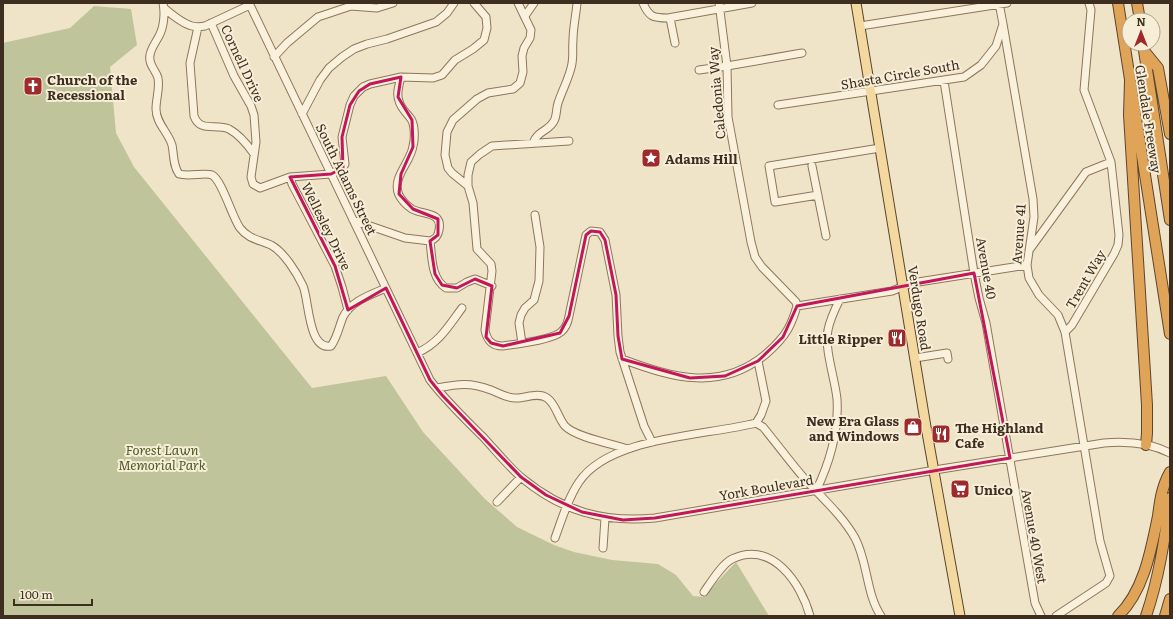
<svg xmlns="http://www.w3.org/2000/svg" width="1173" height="619" viewBox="0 0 1173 619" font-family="Literata,serif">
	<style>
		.cemetery { fill: #bfc49a }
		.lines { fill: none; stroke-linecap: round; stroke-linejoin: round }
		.minor-casing { stroke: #8d765c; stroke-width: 9 }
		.major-casing { stroke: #5b4430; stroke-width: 11 }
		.highway-casing { stroke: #5b4430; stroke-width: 12 }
		.minor { stroke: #faf1dc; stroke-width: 7 }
		.major { stroke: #f3d9a0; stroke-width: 9 }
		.highway { stroke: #e0a458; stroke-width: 10 }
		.marked { fill: none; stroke: #c2185b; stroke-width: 3; stroke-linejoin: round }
		.labels { text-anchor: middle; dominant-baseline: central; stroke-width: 4; stroke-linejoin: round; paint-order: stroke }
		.street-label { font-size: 13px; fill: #3d2e20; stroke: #f7eed8 }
		.poi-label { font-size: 13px; font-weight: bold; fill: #3d2e20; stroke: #f7eed8; text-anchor: start }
		.park-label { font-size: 13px; font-style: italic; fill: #4d5a26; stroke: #f7eed8 }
	</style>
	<rect width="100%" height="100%" fill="#f0e4c8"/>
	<path class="cemetery" d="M94,6L131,9L137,45L110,67L116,133L134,167L312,388L386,376L423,432L485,499L517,527L554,545L574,552L612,560L658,564L676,575L693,596L705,597L716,583L736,562L769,616H3V43L70,28Z"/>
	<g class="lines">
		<g class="minor-casing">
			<path id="minor" d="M163,3C165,13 164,27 159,36C156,42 151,48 150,55C148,65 156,70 158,78C160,89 156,98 156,109C156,123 168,132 172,145C174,155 173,166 179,174C189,177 206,172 212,175C222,180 232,217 240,228C248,239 260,240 271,245C284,252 297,273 303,286C309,299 308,351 331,346C337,338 339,327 343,317C351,301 370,295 386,288
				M249,3L430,380C446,401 465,419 484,438C496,451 508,466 522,478C562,511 603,523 655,518L941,469L1104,443C1127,441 1150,443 1170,453
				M643,3C649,17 653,18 668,18L752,3
				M719,3L727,66L728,117L751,242L755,257L762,267L796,302L797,306
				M164,8C171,14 184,24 192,26C196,27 200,27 205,26L250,5
				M525,16L534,3
				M670,18L675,43
				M211,23L234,76L251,106L254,115L256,142L251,177L253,184L260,188L290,177L331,174L343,168L345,164L342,137L350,105L354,96L363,87L370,84L401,77L433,78L442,75L455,60L473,49L484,40L487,28L486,17L474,3
				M1003,24L1033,199L1034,217L1027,265L1029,278L1039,295L1058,315L1065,332L1100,541L1110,576L1106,583L1056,616
				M860,26L1007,3
				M198,27L190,63L194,116C200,133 216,123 229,129C240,135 247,144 254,154
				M274,57L287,43L318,17L351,6L377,8L393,3
				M699,70L727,66L802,53
				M401,77C399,85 396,94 399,101C401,109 407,113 411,119C415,125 415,139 413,146C411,162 391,178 399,195C402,201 406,205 412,209C422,215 443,211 439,230C438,236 436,239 430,241
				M944,81L974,273L979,298L986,323L1035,603L1041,616
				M778,105L964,77L981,65L996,46L1003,24L999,3
				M302,114L320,80L329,68L342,57L354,49L367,44L387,39L436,22L447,13L454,3
				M569,141L492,146L480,154L471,162L468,175V186L473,203L477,249L491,264L492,271L485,330C487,341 492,346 503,346C516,344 552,340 561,332C566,328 568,322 569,316L586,235L591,231L600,232L605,240L616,295L618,336L620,352L644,426L652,442
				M533,143C538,130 548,132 554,121C557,116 556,109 558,103C562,91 568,80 571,68C574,58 572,50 573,40C573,28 576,15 577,3
				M812,166L826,236
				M290,177L292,184L335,266L342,287L348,310
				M468,186L452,173L448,168L445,155L447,132L453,120L477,99L488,93L513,89L520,83L523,72L522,56L524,48L530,38L531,30L518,3
				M818,195L775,202L769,166L880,148
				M353,220L405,238L430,241C432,256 431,279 446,288H457L467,282L475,279L492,286
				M1030,249L1086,172L1111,162
				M1065,332L1072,325L1114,254L1118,245L1119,235L1111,162L1084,90L1091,10L1089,3
				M522,343L519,323L521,315L525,308L534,300L539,281L540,247L535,215
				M417,353C439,343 448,327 462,308
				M915,358L947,353L948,359
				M622,359C673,378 721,392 766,354C774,347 783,338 788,329C792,322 795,313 797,306L892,291L912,283L1027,265
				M437,388C458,384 470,382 491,390C499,393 508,399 517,398C526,398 538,392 547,398C556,404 558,418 565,426C575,437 613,444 628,449
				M756,423L763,427C777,444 790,462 804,478C821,497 842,515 855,538C868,562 866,594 881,616
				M816,491C830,462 839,431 837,399C835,379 824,348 828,330C830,319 835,309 840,299
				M497,502L521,477
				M555,538C562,519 568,498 579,482C610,436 706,436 756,423L761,415L766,401L758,361
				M603,548L605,518
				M704,592C711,582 722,564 732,559C772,540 801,583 810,616"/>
		</g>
		<g class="major-casing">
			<path id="major" d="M856,3L926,427L960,616"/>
		</g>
		<g class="highway-casing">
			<path id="highway" d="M1118,3L1170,334
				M1137,3L1140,20
				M1143,44L1170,220
				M1145,52L1158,68L1170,134
				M1130,81L1129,115L1147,405V433L1146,445
				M1118,616C1144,591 1151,550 1158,516C1160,500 1162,486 1170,472
				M1146,616C1159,578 1165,538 1170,498
				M1165,616L1170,599"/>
		</g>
		<use href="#minor" class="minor"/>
		<use href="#major" class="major"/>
		<use href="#highway" class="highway"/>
	</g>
	<path class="marked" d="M401,77L398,97L412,120L413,147L401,174L399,194L413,209L438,219V235L430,241L435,274L442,285L457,288L475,279L492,286L486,337L491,343L503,346L560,333L569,316L586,235L591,231L600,232L605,240L616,295L618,336L622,359L690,378L725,376L758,361L783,337L797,306L974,273L1010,458L655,518L623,520L582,512L546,495L521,477L442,395L430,380L386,288L348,310L335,266L290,177L331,174L343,168L342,137L350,105L359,91L370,84Z"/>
	<defs>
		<g id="church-square" transform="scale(1)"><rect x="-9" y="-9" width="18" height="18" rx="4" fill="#9e2a2b" stroke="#f7eed8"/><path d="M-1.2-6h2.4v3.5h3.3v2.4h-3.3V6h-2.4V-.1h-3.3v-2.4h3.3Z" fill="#fff"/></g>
		<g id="sight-square" transform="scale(1)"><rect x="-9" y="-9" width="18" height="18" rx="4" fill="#9e2a2b" stroke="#f7eed8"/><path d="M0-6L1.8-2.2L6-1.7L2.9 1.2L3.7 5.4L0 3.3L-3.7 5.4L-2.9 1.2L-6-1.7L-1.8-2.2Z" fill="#fff"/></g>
		<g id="restaurant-square" transform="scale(1)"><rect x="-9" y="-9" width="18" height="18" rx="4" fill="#9e2a2b" stroke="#f7eed8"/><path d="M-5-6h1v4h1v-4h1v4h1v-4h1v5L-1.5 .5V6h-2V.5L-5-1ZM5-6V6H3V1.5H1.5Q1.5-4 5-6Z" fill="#fff"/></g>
		<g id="shop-square" transform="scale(1)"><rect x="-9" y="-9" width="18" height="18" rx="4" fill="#9e2a2b" stroke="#f7eed8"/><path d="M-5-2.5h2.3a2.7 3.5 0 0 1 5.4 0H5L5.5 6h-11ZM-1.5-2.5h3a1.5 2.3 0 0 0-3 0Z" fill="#fff"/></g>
		<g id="supermarket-square" transform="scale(1)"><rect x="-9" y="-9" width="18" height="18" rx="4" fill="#9e2a2b" stroke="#f7eed8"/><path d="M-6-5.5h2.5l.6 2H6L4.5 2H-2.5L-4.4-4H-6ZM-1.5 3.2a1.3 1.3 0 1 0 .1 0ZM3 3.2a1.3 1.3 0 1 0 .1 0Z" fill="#fff"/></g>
	</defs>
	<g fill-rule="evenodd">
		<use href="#church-square" x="33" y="86"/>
		<use href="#sight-square" x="651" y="158"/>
		<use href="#restaurant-square" x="897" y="338"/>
		<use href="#shop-square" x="913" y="427"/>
		<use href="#restaurant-square" x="941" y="434"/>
		<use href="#supermarket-square" x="960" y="489"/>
	</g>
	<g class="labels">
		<g class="street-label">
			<text transform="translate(243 63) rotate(65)">Cornell Drive</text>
			<text transform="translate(900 74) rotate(-10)">Shasta Circle South</text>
			<text transform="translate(716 93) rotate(-95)">Caledonia Way</text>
			<text transform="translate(1149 119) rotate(81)">Glendale Freeway</text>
			<text transform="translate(347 179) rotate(64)">South Adams Street</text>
			<text transform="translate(327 226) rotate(64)">Wellesley Drive</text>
			<text transform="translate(1018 234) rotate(-86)">Avenue 41</text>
			<text transform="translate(987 268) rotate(80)">Avenue 40</text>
			<text transform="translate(1085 279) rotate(-60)">Trent Way</text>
			<text transform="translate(920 308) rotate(81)">Verdugo Road</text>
			<text transform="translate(766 487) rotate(-10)">York Boulevard</text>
			<text transform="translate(1035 536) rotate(80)">Avenue 40 West</text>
		</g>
		<g class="poi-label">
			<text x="47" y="79">Church of the<tspan x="47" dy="15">Recessional</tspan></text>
			<text x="665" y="158">Adams Hill</text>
			<text x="883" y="338" text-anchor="end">Little Ripper</text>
			<text x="899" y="420" text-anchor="end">New Era Glass<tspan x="899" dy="15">and Windows</tspan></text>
			<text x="955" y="427">The Highland<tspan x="955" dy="15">Cafe</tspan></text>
			<text x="974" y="489">Unico</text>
		</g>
		<g class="park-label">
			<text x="162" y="449">Forest Lawn<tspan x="162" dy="15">Memorial Park</tspan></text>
		</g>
	</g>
	<rect width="1173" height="619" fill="none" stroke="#3d2e20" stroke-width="8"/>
	<g transform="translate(1141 32)"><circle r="19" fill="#f7eed8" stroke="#ada18e"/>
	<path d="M0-3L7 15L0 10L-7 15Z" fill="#9e2a2b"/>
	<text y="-6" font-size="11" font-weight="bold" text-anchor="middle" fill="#3d2e20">N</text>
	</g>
	<path d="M14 599v6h78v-6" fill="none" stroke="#3d2e20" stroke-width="2"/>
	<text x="20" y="599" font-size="12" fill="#3d2e20" stroke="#f7eed8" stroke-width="3" paint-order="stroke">100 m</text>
</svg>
